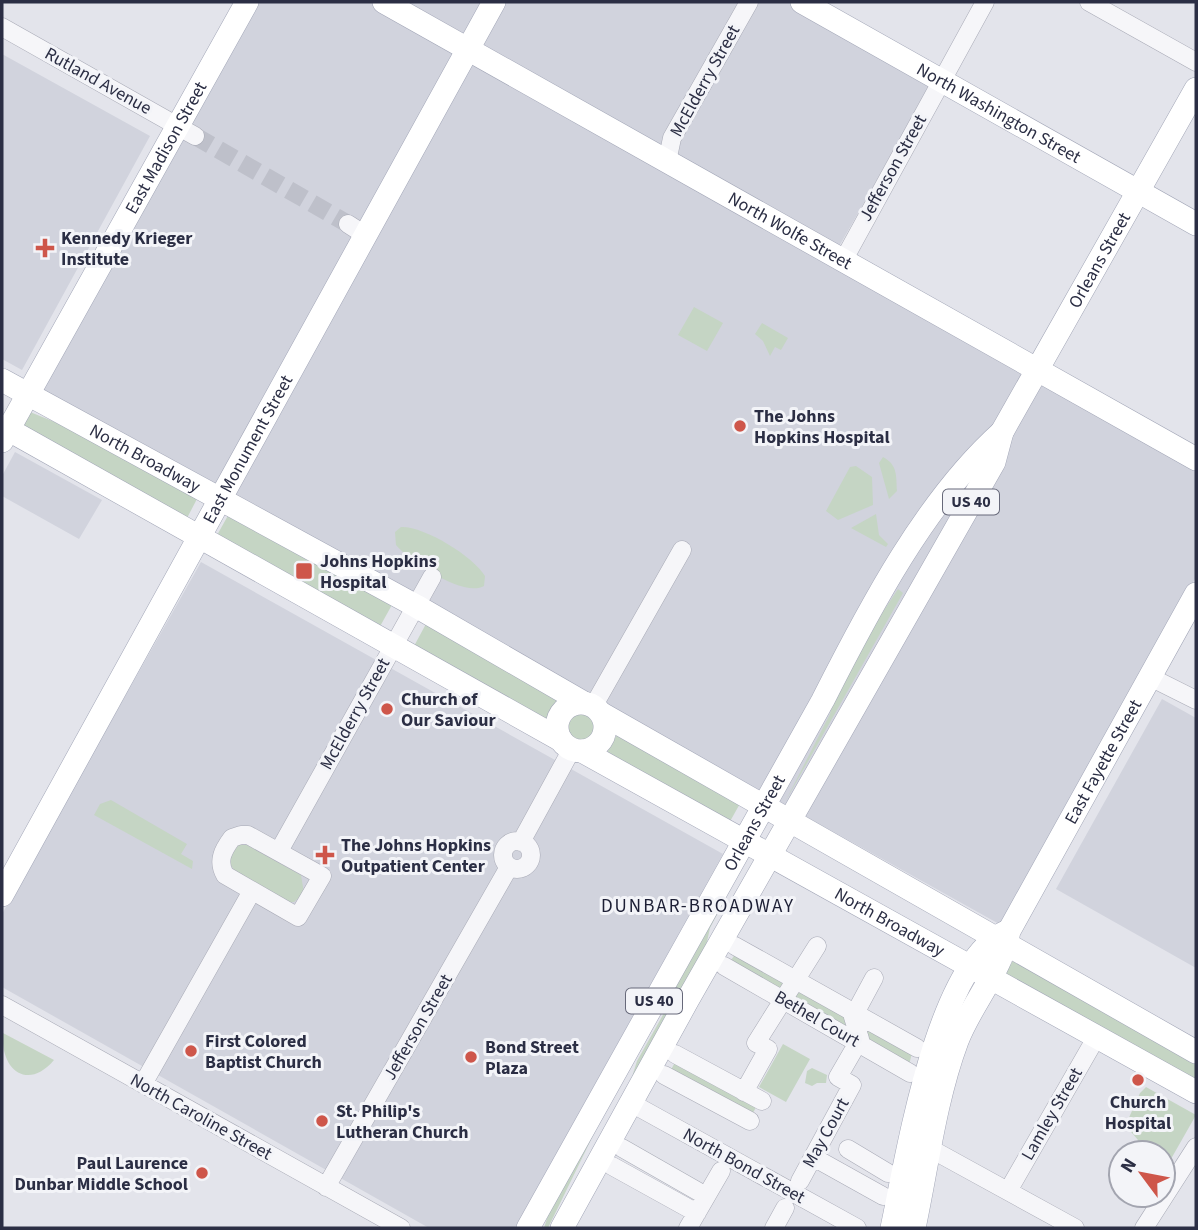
<svg xmlns="http://www.w3.org/2000/svg" width="1198" height="1230" viewBox="0 0 1198 1230" font-family="'Source Sans 3',sans-serif">
	<style>
		.built { fill: #d1d3dd }
		.green { fill: #c5d5c4 }
		.lines { fill: none; stroke-linecap: round; stroke-linejoin: round }
		.minor-tunnel { stroke: #bec0ca; stroke-width: 18; stroke-dasharray: 18 9; stroke-linecap: butt }
		.minor-casing { stroke: #a8aab6; stroke-width: 19 }
		.major-casing { stroke: #a2a6b7; stroke-width: 24 }
		.minor { stroke: #f6f6f9; stroke-width: 18 }
		.major { stroke: #fff; stroke-width: 23 }
		.poi-dot { fill: #ce564a; stroke: #f3f4f8; stroke-width: 2.5 }
		.labels { text-anchor: middle; dominant-baseline: central; stroke-width: 6; stroke-linejoin: round; paint-order: stroke }
		.shield { fill: #f3f4f8; stroke: #67697a; stroke-width: 2 }
		.shield-label { font-size: 16px; font-weight: bold; fill: #2b2e44 }
		.street-label { font-size: 18px; fill: #2b2e44; stroke: #f3f4f8 }
		.poi-label { font-size: 18px; font-weight: bold; fill: #2b2e44; stroke: #f3f4f8; text-anchor: start }
		.neighbourhood-label { font-size: 19px; letter-spacing: 2px; fill: #1d1f35; stroke: #f3f4f8 }
	</style>
	<rect width="100%" height="100%" fill="#e3e4eb"/>
	<path class="built" d="M256,2H819L940,69L837,250L1196,450V577L1001,925L45,393L42,388Z
		M2,54L150,136L22,370L2,359Z
		M15,452L102,500L79,539L2,496V476Z
		M201,562L723,854L515,1228H429L2,987V914Z
		M1162,699L1196,718V968L1056,889Z"/>
	<path class="green" d="M694,307L723,323L707,351L678,335Z
		M762,323L788,338L781,350L775,347L770,356L763,341L755,334Z
		M30,412L92,437L198,497L186,520L21,428Z
		M883,457C898,465 896,476 897,491L889,499L879,463Z
		M856,466L872,477L873,505L838,520L826,511L850,467Z
		M230,512L393,603L378,630L216,537Z
		M876,514L879,535L888,544L886,547L851,528Z
		M401,527C424,526 473,556 485,576L484,586C464,598 409,561 396,545L395,532Z
		M898,589L903,593L785,802L830,714L836,692L863,642Z
		M427,622L565,700L555,710L551,725L413,648Z
		M568 727a14 14 0 1 1 28 0a14 14 0 1 1-28 0Z
		M619,731L742,800L728,825L603,760Z
		M111,800L187,844L181,854L193,861L192,869L94,815L100,804Z
		M239,845H247L301,875L304,893L294,902H286L236,873L228,861L231,851Z
		M745,861L710,928L706,946L632,1077L637,1061L668,1006L669,996Z
		M738,950L913,1048L908,1070L727,966Z
		M1014,959L1196,1062V1084L1004,975Z
		M3,1033L54,1060C28,1091 0,1070 3,1033Z
		M783,1044L810,1059L786,1102L759,1087Z
		M678,1057L759,1102L749,1120L668,1075Z
		M812,1068L827,1075L826,1083H817L812,1086L805,1083L807,1071Z
		M1146,1087L1196,1115L1163,1173V1153H1131L1138,1140L1126,1126L1127,1122L1140,1093Z
		M605,1111L548,1228H544L553,1200Z"/>
	<g class="lines">
		<path class="minor-tunnel" d="M195,136L348,224"/>
		<g class="minor-casing">
			<path id="minor" d="M1089,2L1196,62
				M2,27L195,136
				M667,162L672,138L749,2
				M348,224L365,235
				M843,261L985,2
				M1150,677L1196,700
				M594,705L682,550
				M241,835H248L322,876L298,917L225,875C217,861 223,850 232,838Z
				M503 855a14 14 0 1 1 28 0a14 14 0 1 1-28 0Z
				M521,842L568,756L569,748
				M279,851L432,577
				M735,946L917,1048
				M724,966L910,1073
				M2,1005L401,1228
				M675,1054L762,1101
				M664,1075L750,1121
				M143,1084L252,891
				M744,1092L768,1049L756,1043L817,946
				M631,1103L857,1228
				M622,1148L706,1196
				M848,1149L888,1173
				M931,1149L1075,1228
				M813,1157L883,1196
				M612,1166L697,1213
				M800,1181L852,1085L838,1077L860,1039L853,1017L874,978
				M326,1187L509,867
				M1008,1191L1097,1036
				M688,1228L721,1171
				M774,1228L785,1208
				M1144,1228L1196,1147"/>
		</g>
		<g class="major-casing">
			<g id="major">
				<path id="s1" d="M384,2L1196,459"/>
				<path id="s2" d="M802,2L1196,224"/>
				<path id="s3" d="M2,380L416,606L582,702"/>
				<path d="M2,426L561,740"/>
				<path id="s4" d="M2,441L247,2"/>
				<circle cx="581" cy="727" r="24"/>
				<path d="M602,714L1196,1052"/>
				<path id="s5" d="M582,751L1196,1092"/>
				<path id="s6" d="M2,895L494,2"/>
				<path id="s7" d="M528,1228L823,700C869,609 926,500 1002,432"/>
				<path id="s8" d="M562,1228L687,1001L994,462L1002,432L1196,89"/>
				<path d="M892,1228C907,1158 937,963 1006,932"/>
				<path id="s9" d="M914,1228C927,1167 935,1100 957,1041C971,1004 1003,969 1009,931L1196,594"/>
			</g>
		</g>
		<use href="#minor" class="minor"/>
		<use href="#major" class="major"/>
	</g>
	<g class="poi-dot">
		<path d="M41.5 237.5h7v7h7v7h-7v7h-7v-7h-7v-7h7z"/>
		<circle cx="740" cy="426" r="7"/>
		<rect x="295" y="562" width="18" height="18" rx="3.5"/>
		<circle cx="387" cy="709" r="7"/>
		<path d="M321.5 844.5h7v7h7v7h-7v7h-7v-7h-7v-7h7z"/>
		<circle cx="191" cy="1051" r="7"/>
		<circle cx="471" cy="1057" r="7"/>
		<circle cx="1138" cy="1080" r="7"/>
		<circle cx="322" cy="1121" r="7"/>
		<circle cx="202" cy="1173" r="7"/>
	</g>
	<g class="labels">
		<g class="shield">
			<rect x="943" y="489.5" width="56" height="25" rx="5"/>
			<rect x="626" y="988.5" width="56" height="25" rx="5"/>
		</g>
		<g class="shield-label">
			<text x="971" y="502">US 40</text>
			<text x="654" y="1001">US 40</text>
		</g>
		<g class="street-label">
			<text transform="translate(98 81) rotate(29)">Rutland Avenue</text>
			<text transform="translate(705 81) rotate(-61)">McElderry Street</text>
			<text stroke="none"><textPath href="#s2" startOffset="226">North Washington Street</textPath></text>
			<text stroke="none"><textPath href="#s4" startOffset="336">East Madison Street</textPath></text>
			<text transform="translate(893 168) rotate(-61)">Jefferson Street</text>
			<text stroke="none"><textPath href="#s1" startOffset="466">North Wolfe Street</textPath></text>
			<text stroke="none"><textPath href="#s8" startOffset="1108">Orleans Street</textPath></text>
			<text stroke="none"><textPath href="#s6" startOffset="509">East Monument Street</textPath></text>
			<text stroke="none"><textPath href="#s3" startOffset="163">North Broadway</textPath></text>
			<text transform="translate(355 714) rotate(-61)">McElderry Street</text>
			<text stroke="none"><textPath href="#s9" startOffset="508">East Fayette Street</textPath></text>
			<text stroke="none"><textPath href="#s7" startOffset="464">Orleans Street</textPath></text>
			<text stroke="none"><textPath href="#s5" startOffset="352">North Broadway</textPath></text>
			<text transform="translate(817 1019) rotate(30)">Bethel Court</text>
			<text transform="translate(418 1027) rotate(-60)">Jefferson Street</text>
			<text transform="translate(1052 1114) rotate(-60)">Lamley Street</text>
			<text transform="translate(201 1117) rotate(29)">North Caroline Street</text>
			<text transform="translate(826 1133) rotate(-61)">May Court</text>
			<text transform="translate(744 1166) rotate(29)">North Bond Street</text>
		</g>
		<g class="poi-label">
			<text x="61" y="238">Kennedy Krieger<tspan x="61" dy="21">Institute</tspan></text>
			<text x="754" y="416">The Johns<tspan x="754" dy="21">Hopkins Hospital</tspan></text>
			<text x="320" y="561">Johns Hopkins<tspan x="320" dy="21">Hospital</tspan></text>
			<text x="401" y="699">Church of<tspan x="401" dy="21">Our Saviour</tspan></text>
			<text x="341" y="845">The Johns Hopkins<tspan x="341" dy="21">Outpatient Center</tspan></text>
			<text x="205" y="1041">First Colored<tspan x="205" dy="21">Baptist Church</tspan></text>
			<text x="485" y="1047">Bond Street<tspan x="485" dy="21">Plaza</tspan></text>
			<text x="1138" y="1102" text-anchor="middle">Church<tspan x="1138" dy="21">Hospital</tspan></text>
			<text x="336" y="1111">St. Philip's<tspan x="336" dy="21">Lutheran Church</tspan></text>
			<text x="188" y="1163" text-anchor="end">Paul Laurence<tspan x="188" dy="21">Dunbar Middle School</tspan></text>
		</g>
		<g class="neighbourhood-label">
			<text x="698" y="906">DUNBAR-BROADWAY</text>
		</g>
	</g>
	<rect width="1198" height="1230" fill="none" stroke="#2b2e44" stroke-width="7"/>
	<g transform="translate(1142 1174) rotate(302)"><circle r="33" fill="#f3f4f8" stroke="#a3a5b0" stroke-width="2"/>
	<path d="M0-5L12 26L0 18L-12 26Z" fill="#ce564a"/>
	<text y="-10" font-size="19" font-weight="bold" text-anchor="middle" fill="#2b2e44">N</text>
	</g>
</svg>
